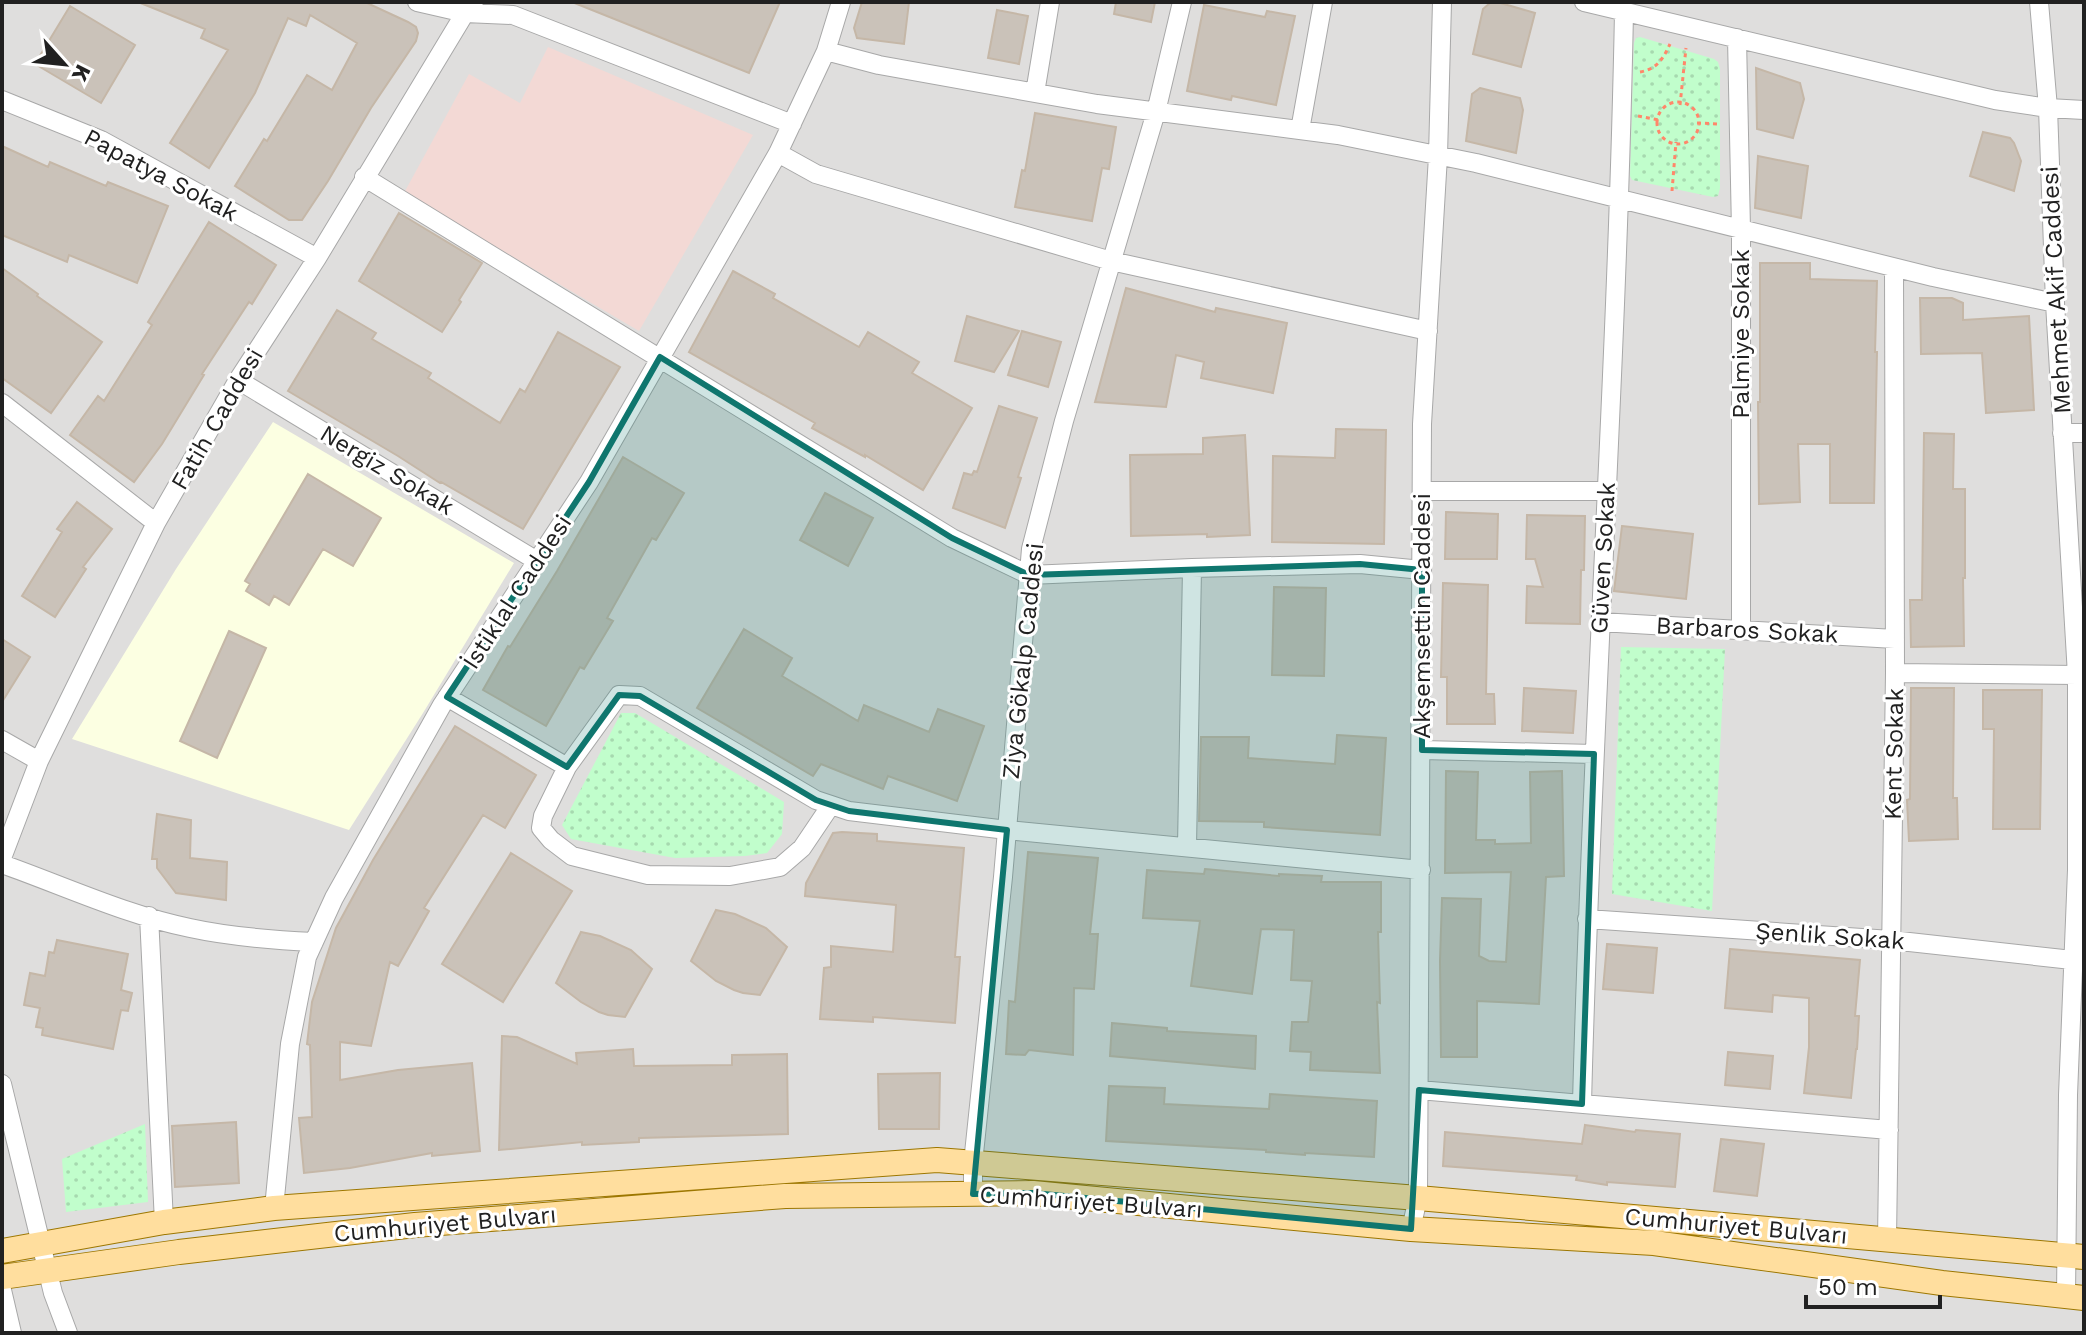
<svg xmlns="http://www.w3.org/2000/svg" width="2086" height="1335" viewBox="0 0 2086 1335" font-family="'Work Sans',sans-serif">
	<style>
		.residential { fill: #dfdedd }
		.commercial { fill: #f3d9d5 }
		.education { fill: #fcffe2 }
		.park { fill: url(#park-dots) }
		.building { fill: #cac2b9; stroke: #c5b7a7; stroke-width: 2 }
		.lines { fill: none; stroke-linecap: round; stroke-linejoin: round }
		.minor-casing { stroke: #a8a8a8; stroke-width: 20 }
		.major-casing { stroke: #9d7700; stroke-width: 26 }
		.path { stroke: #ff876a; stroke-width: 3; stroke-dasharray: 4 4; stroke-linecap: butt }
		.minor { stroke: #fff; stroke-width: 18 }
		.major { stroke: #ffde9e; stroke-width: 24 }
		.marked { fill: #0f766e; fill-opacity: 0.2; stroke: #0f766e; stroke-width: 6; stroke-linejoin: round }
		.labels { text-anchor: middle; dominant-baseline: central; stroke-width: 6; stroke-linejoin: round; paint-order: stroke }
		.street-label { font-size: 24px; fill: #212121; stroke: #fff }
	</style>
	<defs>
		<pattern id="park-dots" width="8" height="8" patternUnits="userSpaceOnUse" patternTransform="scale(2)"><rect width="8" height="8" fill="#c1fecc"/><path d="M2 2h.1M6 6h.1" fill="none" stroke="#a6d9af" stroke-width="1.8" stroke-linecap="round"/></pattern>
	</defs>
	<rect width="100%" height="100%" fill="#f2efe6"/>
	<path class="residential" d="M2,2H2084V1333H2Z"/>
	<path class="commercial" d="M548,47L753,135L639,331L404,193L469,74L520,103Z"/>
	<path class="education" d="M273,422L514,563L423,713L349,830L72,739L176,569Z"/>
	<path class="park" d="M1640,37L1714,59L1718,62L1720,69V188L1718,196L1713,197L1632,180L1630,176L1634,43L1636,38Z
		M1621,647L1725,649L1712,911L1612,894Z
		M621,713H635L784,802L782,834L767,853L745,856L675,858L571,839L562,825Z
		M145,1124L148,1202L66,1212L62,1159Z"/>
	<path class="building" d="M138,2H365L408,22L416,27L418,33L416,41L371,108L328,181L302,220H289L235,186L264,139L267,141L307,75L332,90L357,43L310,15L306,26L288,18L255,93L209,168L170,143L228,50L201,38L205,29Z
		M572,2H780L749,73Z
		M862,2H909L904,44L857,38L854,28Z
		M1116,2H1155L1151,22L1114,14Z
		M1497,2L1535,13L1521,67L1473,54L1483,9L1490,3Z
		M1204,5L1265,17L1267,11L1295,16L1276,105L1232,96L1231,100L1187,91Z
		M70,6L135,45L101,103L35,64Z
		M997,10L1028,16L1019,64L988,58Z
		M1756,68L1800,83L1804,99L1793,138L1757,129Z
		M1480,88L1520,98L1523,110L1516,153L1466,141L1472,94Z
		M1035,113L1116,127L1109,169L1102,168L1092,221L1015,207L1022,170L1025,171Z
		M1983,132L2010,138L2014,143L2021,161L2014,191L1970,176Z
		M2,146L48,167L50,162L106,186L108,182L168,206L137,283L69,255L67,262L2,235Z
		M1758,156L1808,166L1801,218L1755,208Z
		M399,213L482,263L459,300L461,302L442,332L359,281Z
		M209,222L276,265L252,304L249,302L202,374L204,375L162,444L134,482L70,435L98,396L104,401L152,325L148,322Z
		M1760,263H1810V279L1877,281L1875,352H1877L1874,503H1830V444H1798L1800,502L1759,504L1758,402H1760Z
		M2,268L38,294L37,296L102,342L51,413L2,378Z
		M733,271L775,294L773,298L859,347L868,332L919,362L912,373L972,408L923,490L865,455V457L812,428L815,423L689,352Z
		M1126,288L1215,312L1216,308L1287,323L1273,393L1201,378L1204,362L1176,355L1166,407L1095,402Z
		M1920,298H1952L1963,303V320L2029,316L2034,410L1986,413L1982,353L1921,354Z
		M337,310L376,333L372,339L431,373L428,378L500,423L520,389L525,392L558,332L620,367L523,529L441,482L440,483L398,456L288,391Z
		M967,316L1019,331L994,372L955,361Z
		M1022,331L1061,342L1048,387L1008,375Z
		M999,406L1037,418L1018,477L1021,478L1005,528L953,508L964,473L972,475L974,471L977,472Z
		M1336,429L1386,430L1384,544L1272,542L1273,456L1335,458Z
		M1924,433L1954,434L1953,489H1965V578H1963L1964,646L1911,647L1910,600H1922Z
		M1245,435L1250,535L1207,537V534L1131,536L1130,455L1203,454V438Z
		M623,457L684,493L656,540L652,538L607,618L613,621L584,669L580,667L546,726L483,690L508,646L510,647L557,571Z
		M308,474L381,518L353,566L323,549L289,605L274,596L269,605L246,591L250,584L245,581Z
		M825,493L873,518L848,566L800,540Z
		M77,502L112,529L83,567L86,569L55,617L22,596L62,532L57,529Z
		M1446,512L1498,514L1497,559H1445Z
		M1527,515L1585,516L1584,570H1581L1580,624L1526,623L1527,586L1543,587L1535,559H1526Z
		M1622,526L1693,534L1686,599L1614,591Z
		M1443,583L1488,585L1486,694H1494L1495,724H1447V677H1441Z
		M1274,587L1326,588L1324,676L1272,675Z
		M744,629L792,658L782,676L858,721L864,705L929,732L938,709L984,726L957,801L888,776L883,789L821,764L813,776L697,708Z
		M229,631L266,648L217,758L180,741Z
		M2,639L30,657L2,702Z
		M1524,688L1576,691L1573,733L1522,731Z
		M1911,688H1954L1953,798H1957L1958,839L1909,841L1907,800L1910,799Z
		M1983,690H2042L2040,829H1993L1994,729H1983Z
		M455,726L536,775L505,828L483,815L424,908L429,911L398,966L390,962L371,1046L340,1042V1080L398,1070L472,1063L480,1151L432,1156V1153L350,1168L304,1173L299,1118L312,1117L310,1045L307,1044L312,1002L336,928L373,860Z
		M1337,735L1386,738L1380,835L1264,827V822L1199,821L1201,737H1249L1248,758L1335,764Z
		M1446,771L1478,772L1476,840H1495V844L1531,843L1530,772L1562,771L1564,876L1546,877L1539,1004L1477,1001V1057H1441L1440,961L1442,898L1481,899L1479,956L1489,961L1506,962L1511,872L1445,873Z
		M157,814L191,820L190,858L227,862L226,900L176,893L157,868V859H152Z
		M842,832L877,834V841L964,848L955,957H960L955,1023L873,1017V1022L820,1019L824,968L831,967V946L893,952L896,905L805,896L806,883L833,833Z
		M1028,852L1098,858L1090,934H1098L1094,989L1074,988L1073,1055L1029,1050L1025,1055L1006,1054L1009,1001L1015,1002Z
		M511,853L572,891L503,1002L442,964Z
		M1205,869L1279,876V874L1322,876L1321,882H1381V932H1378L1380,1003L1377,1002L1380,1073L1310,1070L1311,1052L1290,1051L1292,1022H1308L1312,981L1291,980L1294,930L1261,929L1252,994L1191,986L1200,921L1143,918L1147,870L1204,874Z
		M716,910L735,914L766,928L787,947L760,995L743,993L734,990L716,981L691,961Z
		M581,932L600,936L631,950L652,969L625,1017L608,1015L599,1012L581,1002L556,983Z
		M57,940L128,954L121,990L132,993L128,1011L121,1010L113,1049L42,1035L43,1028L36,1027L40,1008L24,1005L30,973L45,976L49,952L54,953Z
		M1607,944L1657,948L1653,993L1603,989Z
		M1730,949L1860,960L1855,1016H1859L1857,1049H1856L1851,1098L1804,1093L1809,1047V998L1773,995L1772,1012L1725,1008Z
		M1112,1023L1167,1028V1031L1256,1036L1255,1069L1110,1056Z
		M502,1036L517,1037L577,1064L576,1053L633,1049L634,1066L732,1065V1055L787,1054L788,1134L639,1138V1142L582,1145V1142L499,1150Z
		M1728,1052L1773,1056L1770,1089L1725,1085Z
		M940,1073L939,1129H879L878,1074Z
		M1109,1086L1165,1088L1164,1104L1269,1109L1270,1094L1377,1101L1374,1157L1305,1153V1155L1266,1152V1150L1106,1141Z
		M236,1122L239,1183L175,1187L172,1126Z
		M1585,1125L1635,1132L1636,1130L1680,1134L1675,1187L1607,1182V1185L1576,1180L1577,1176L1443,1166L1445,1132L1582,1144Z
		M1721,1139L1764,1144L1757,1196L1714,1191Z"/>
	<g class="lines">
		<g class="minor-casing">
			<path id="minor" d="M417,2L465,13L513,15L792,124
				M1584,2L1995,100L2048,108L2084,110
				M2039,2L2048,108L2055,303L2077,675V870L2068,1095L2066,1297
				M1737,38L1741,230V630
				M826,51L879,65L1097,104L1338,135L1476,163L1933,277L2055,303
				M1035,93L1050,2
				M2,100L101,140L317,258
				M1300,130L1323,2
				M778,153L816,174L1111,261L1428,331
				M364,177L952,538L1029,575L1192,568L1360,564L1422,570
				M238,380L537,561
				M2,403L156,523
				M2062,433H2084
				M1422,491H1606
				M1600,622L1895,639
				M1895,673L2077,675
				M447,697L567,767L543,816L541,828L551,840L572,856L648,875L730,876L780,867L802,848L831,805
				M2,740L39,761
				M1422,750L1594,754
				M567,767L619,695L640,696L816,800L849,811L1007,830L1421,870
				M1187,847L1192,568
				M2,858L39,761L156,523L238,380L317,258L465,13L474,2
				M2,864C64,886 126,915 190,928C231,937 272,940 314,942
				M149,916L164,1222
				M1587,919L1891,940L2072,960
				M2,1084L53,1293L68,1333
				M1419,1090L1889,1130
				M1582,1104C1591,740 1617,376 1624,12
				M973,1194V1163L1003,877L1031,549L1064,421L1156,112L1182,2
				M274,1208L290,1044L307,957L334,898L442,705L589,482L778,153L826,51L841,2
				M1411,1229L1418,1198L1422,424L1438,156L1442,2
				M1887,1240L1895,673L1894,268
				M2,1290L12,1333"/>
		</g>
		<g class="major-casing">
			<path id="major" d="M2,1251L164,1222L274,1208L937,1160L1418,1198L2084,1257
				M2,1277L179,1252L415,1225L785,1196L1033,1193L1411,1229L1654,1243L1942,1283L2084,1298"/>
		</g>
		<path class="path" d="M1640,72C1657,69 1663,59 1670,44
			M1657 123a21 21 0 1 1 42 0a21 21 0 1 1-42 0Z
			M1680,105L1686,48
			M1638,116L1659,120
			M1697,123L1719,124
			M1672,191L1676,142"/>
		<use href="#minor" class="minor"/>
		<use href="#major" class="major"/>
	</g>
	<path class="marked" d="M660,357L952,538L1029,575L1360,564L1422,570V750L1594,754L1582,1104L1419,1090L1411,1229L1033,1193L973,1194L1007,830L849,811L816,800L640,696L619,695L567,767L447,697L589,482Z"/>
	<g class="labels">
		<g class="street-label">
			<text transform="translate(161 175) rotate(28)">Papatya Sokak</text>
			<text transform="translate(2056 290) rotate(-93)">Mehmet Akif Caddesi</text>
			<text transform="translate(1741 334) rotate(-90)">Palmiye Sokak</text>
			<text transform="translate(217 419) rotate(-60)">Fatih Caddesi</text>
			<text transform="translate(387 470) rotate(31)">Nergiz Sokak</text>
			<text transform="translate(1603 558) rotate(-87)">Güven Sokak</text>
			<text transform="translate(517 592) rotate(-57)">İstiklal Caddesi</text>
			<text transform="translate(1422 616) rotate(-90)">Akşemsettin Caddesi</text>
			<text transform="translate(1747 630) rotate(3)">Barbaros Sokak</text>
			<text transform="translate(1023 661) rotate(-84)">Ziya Gökalp Caddesi</text>
			<text transform="translate(1894 754) rotate(-89)">Kent Sokak</text>
			<text transform="translate(1830 936) rotate(4)">Şenlik Sokak</text>
			<text transform="translate(1091 1202) rotate(4)">Cumhuriyet Bulvarı</text>
			<text transform="translate(445 1224) rotate(-5)">Cumhuriyet Bulvarı</text>
			<text transform="translate(1736 1226) rotate(5)">Cumhuriyet Bulvarı</text>
		</g>
	</g>
	<rect width="2086" height="1335" fill="none" stroke="#212121" stroke-width="8"/>
	<g transform="translate(64 64) rotate(117)" stroke="#ffffff" stroke-width="6" paint-order="stroke">
	<path d="M0-6L14 30L0 20L-14 30Z" fill="#212121"/>
	<text y="-12" font-size="22" font-weight="bold" text-anchor="middle" fill="#212121">K</text>
	</g>
	<path d="M1806 1295v12h134v-12" fill="none" stroke="#212121" stroke-width="4"/>
	<text x="1818" y="1295" font-size="24" fill="#212121" stroke="#ffffff" stroke-width="6" paint-order="stroke">50 m</text>
</svg>
